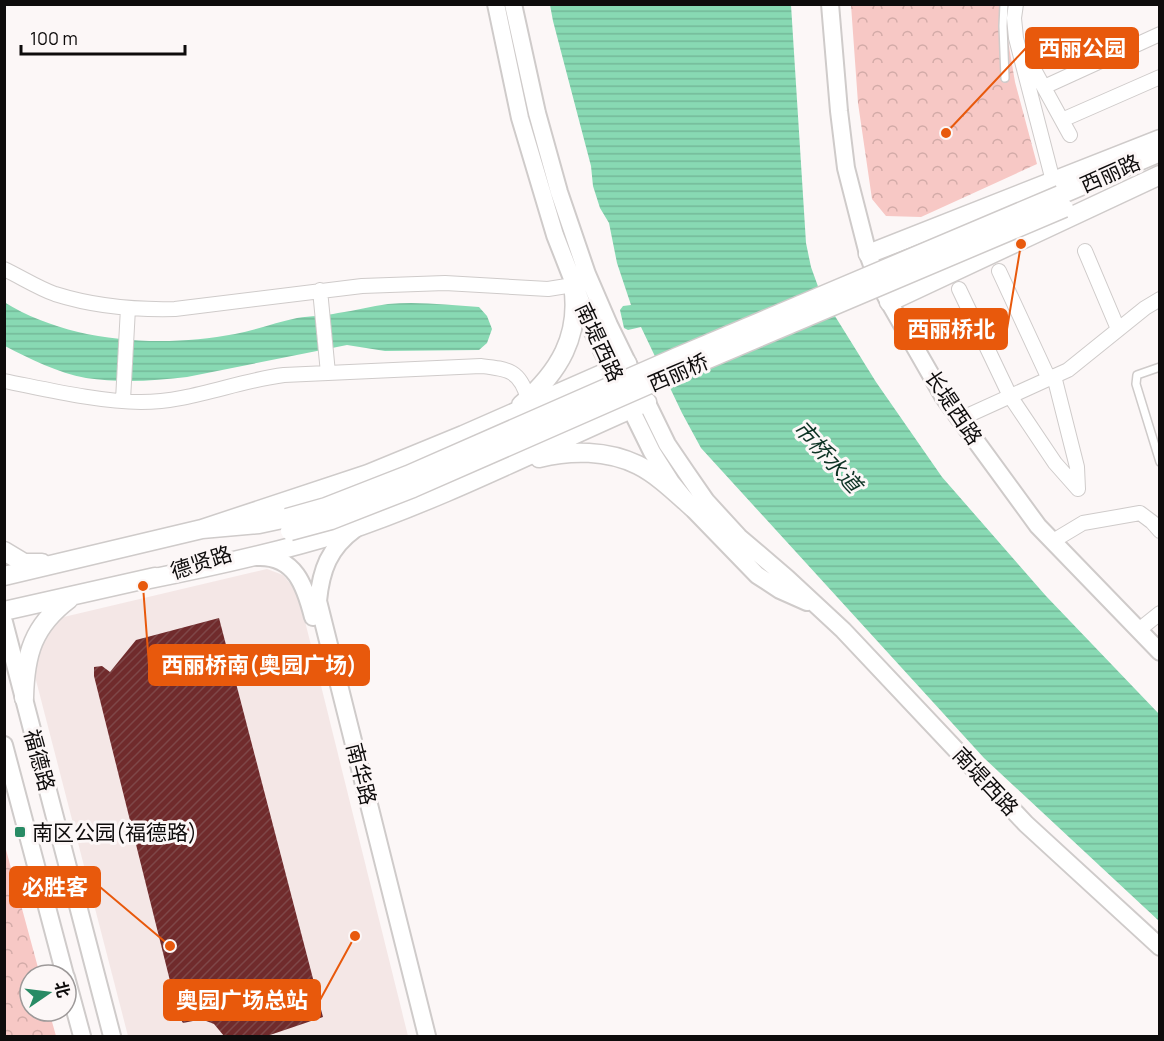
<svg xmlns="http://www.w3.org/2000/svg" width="1164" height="1041" viewBox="0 0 1164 1041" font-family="Manrope,'Noto Sans SC',sans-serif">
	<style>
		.built { fill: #f4e7e6 }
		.park { fill: url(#park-crowns) }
		.water { fill: url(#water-rules) }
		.building { fill: url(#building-hatch) }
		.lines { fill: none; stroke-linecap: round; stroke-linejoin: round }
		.service-casing { stroke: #cfcbca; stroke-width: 10 }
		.minor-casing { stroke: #cfcbca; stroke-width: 16 }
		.tertiary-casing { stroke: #cfcbca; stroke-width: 20 }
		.secondary-casing { stroke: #cfcbca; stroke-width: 21 }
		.service { stroke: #fff; stroke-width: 7 }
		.minor { stroke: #fff; stroke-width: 14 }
		.tertiary { stroke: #fff; stroke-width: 16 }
		.secondary { stroke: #fff; stroke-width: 18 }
		.secondary-bridge-casing { stroke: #cfcbca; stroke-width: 21; stroke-linecap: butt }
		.secondary-bridge { stroke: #fff; stroke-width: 18 }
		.poi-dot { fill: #288b65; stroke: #fcf7f7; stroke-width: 2 }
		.labels { text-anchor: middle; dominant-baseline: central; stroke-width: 6; stroke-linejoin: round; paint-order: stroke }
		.street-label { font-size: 21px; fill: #0e0c0c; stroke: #fcf7f7 }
		.poi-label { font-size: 21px; fill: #0e0c0c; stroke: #fcf7f7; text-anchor: start }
		.water-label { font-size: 22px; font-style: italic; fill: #0d3324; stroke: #fcf7f7 }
		.leader { fill: none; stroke: #e8590c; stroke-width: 2 }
		.callout-dot { fill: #e8590c; stroke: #fcf7f7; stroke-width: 2 }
		.callout { fill: #e8590c; stroke: #e8590c; stroke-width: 2 }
		.callout-label { font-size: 22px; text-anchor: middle; font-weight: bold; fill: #fff }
	</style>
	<defs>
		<pattern id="park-crowns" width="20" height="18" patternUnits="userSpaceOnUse" patternTransform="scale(1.5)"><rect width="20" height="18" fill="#f7c8c5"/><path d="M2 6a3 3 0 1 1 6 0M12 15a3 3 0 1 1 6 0" fill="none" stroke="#d3aba8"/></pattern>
		<pattern id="water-rules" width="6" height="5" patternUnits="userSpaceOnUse" patternTransform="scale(1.5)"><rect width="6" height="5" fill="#88d9b3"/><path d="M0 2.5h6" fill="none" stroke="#74b999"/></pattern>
		<pattern id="building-hatch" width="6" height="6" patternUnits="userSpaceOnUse" patternTransform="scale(1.5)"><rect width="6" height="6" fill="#702b2c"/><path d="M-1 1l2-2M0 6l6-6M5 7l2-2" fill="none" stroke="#7e4748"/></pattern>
	</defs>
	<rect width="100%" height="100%" fill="#fcf7f7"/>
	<path class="built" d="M267,569L283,575L298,593L408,1036H128L31,661L51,620Z"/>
	<path class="park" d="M851,5H1002L1015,82L1037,164L921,217L886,216L872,199L858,103Z
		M5,846L40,975H30V1011H49L56,1036H5Z"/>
	<path class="water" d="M550,5H791L806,243L811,267L820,292L876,382L942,477L1046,596L1159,714V921L984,758L701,448L682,413L641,327L628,330L624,328L620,310L623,306L631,305L617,263L609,223L600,208L593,186L591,166L553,21Z
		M4,302C70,343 161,348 235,334C256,330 277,322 297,318C311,316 325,316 338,313C355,311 371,306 388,304C418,301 449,305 479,307L487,316L492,329L487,343L479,350L385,351L347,345L187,377C155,381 119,383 86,378C58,373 30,359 5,346Z"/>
	<path class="building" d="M219,618L323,1017L267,1036H224L214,1024L193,1016V1021L183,1023L179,1017L94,676V667L102,666L110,672L136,640Z"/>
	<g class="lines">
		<g class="service-casing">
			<path id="service" d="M1004,4L1003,26L1005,78
				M1160,367L1137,375L1136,384L1160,462"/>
		</g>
		<g class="minor-casing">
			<path id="minor" d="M1016,4L1014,18L1016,38L1053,181
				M1025,53L1070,135
				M1044,87L1160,34
				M1062,120L1160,77
				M1085,251L1118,329
				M4,269C21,277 38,288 55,294C93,306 135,310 175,309L362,286L445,283L548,289L573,285
				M999,271L1049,379
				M959,289L1010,396L1055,463L1078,489
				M320,290L328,373
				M1054,376L1077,467L1078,489
				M4,381C45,389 99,402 141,402C190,402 236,381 284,375L481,366C508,369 520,370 528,399
				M123,400L128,308
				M960,419L1068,370L1145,308L1160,299
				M1053,541L1083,523L1140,513L1152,522L1160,531
				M1140,629L1160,613"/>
		</g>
		<g class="tertiary-casing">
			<path id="tertiary" d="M496,4L520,118L555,235L593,332L652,452L671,482L694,510L757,575L780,590L807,602
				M513,4L537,113L559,192L587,274L609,325L667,444L686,472L706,501L739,537L787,578L843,630L1026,824L1160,947
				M830,4L839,111L846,168L868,254L877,279L889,302L943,396L1038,526L1160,652
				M355,529C329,548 321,570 318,601L427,1036
				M257,557C295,555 305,586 313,617
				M4,622L112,1036
				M4,745L65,975
				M66,977L82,1036"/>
		</g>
		<g class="secondary-casing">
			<path id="secondary" d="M1060,195L1160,152
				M868,254L1160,139
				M889,302L1160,175
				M521,405C559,372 581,336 573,285
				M539,458C571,450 607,450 638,465C658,475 676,493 693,508
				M202,529L368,474L463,435L627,363
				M4,551L24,563H42
				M4,576L202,529L259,524L287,518
				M145,580C210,567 276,553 340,533C445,498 545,446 647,402
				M4,611L155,577
				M24,698C25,654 33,626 69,599"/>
		</g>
		<use href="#service" class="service"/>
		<use href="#minor" class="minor"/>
		<use href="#tertiary" class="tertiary"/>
		<use href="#secondary" class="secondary"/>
		<g class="secondary-bridge-casing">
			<path id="secondary-bridge" d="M287,518L326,507L408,475L677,357L1060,195
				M290,531L331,520L413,488L682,370L1064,208"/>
		</g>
		<use href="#secondary-bridge" class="secondary-bridge"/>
	</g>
	<rect class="poi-dot" x="14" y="826" width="12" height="12" rx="3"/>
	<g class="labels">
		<g class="street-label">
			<text transform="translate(1110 173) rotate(-24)">西丽路</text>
			<text transform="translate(600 342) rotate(65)">南堤西路</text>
			<text transform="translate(678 372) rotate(-23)">西丽桥</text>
			<text transform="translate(954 407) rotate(56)">长堤西路</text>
			<text transform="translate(201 562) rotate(-18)">德贤路</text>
			<text transform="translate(40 760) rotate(75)">福德路</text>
			<text transform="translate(362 774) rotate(76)">南华路</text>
			<text transform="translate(986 781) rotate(47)">南堤西路</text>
		</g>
		<g class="poi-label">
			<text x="32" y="832">南区公园(福德路)</text>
		</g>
		<g class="water-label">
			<text transform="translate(828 456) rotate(48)">市桥水道</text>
		</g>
	</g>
	<path class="leader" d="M946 133L1026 48M1021 244L1007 329M143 586L149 665M170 946L100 887M355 936L320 1000"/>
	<g class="callout-dot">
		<circle cx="946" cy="133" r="6"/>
		<circle cx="1021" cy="244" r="6"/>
		<circle cx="143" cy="586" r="6"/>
		<circle cx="170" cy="946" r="6"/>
		<circle cx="355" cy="936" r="6"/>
	</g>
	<g class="callout">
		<rect x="1026" y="28" width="112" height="40" rx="6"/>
		<rect x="895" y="309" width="112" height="40" rx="6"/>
		<rect x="149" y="645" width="220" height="40" rx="6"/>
		<rect x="10" y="867" width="90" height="40" rx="6"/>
		<rect x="164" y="980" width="156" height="40" rx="6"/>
	</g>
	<g class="callout-label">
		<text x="1082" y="56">西丽公园</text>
		<text x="951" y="337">西丽桥北</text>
		<text x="259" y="673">西丽桥南(奥园广场)</text>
		<text x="55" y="895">必胜客</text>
		<text x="242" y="1008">奥园广场总站</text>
	</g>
	<rect width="1164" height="1041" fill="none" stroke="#0e0c0c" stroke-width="12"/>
	<g transform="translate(48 993) rotate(76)"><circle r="28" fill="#fcf7f7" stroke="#9d9999" stroke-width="1.5"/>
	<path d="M0-4.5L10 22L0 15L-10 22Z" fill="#288b65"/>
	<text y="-9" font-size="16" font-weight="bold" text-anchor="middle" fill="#0e0c0c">北</text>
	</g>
	<path d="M21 45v9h164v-9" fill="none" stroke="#0e0c0c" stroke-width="3"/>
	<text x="30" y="45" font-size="18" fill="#0e0c0c" stroke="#fcf7f7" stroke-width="4.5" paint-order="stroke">100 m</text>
</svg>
